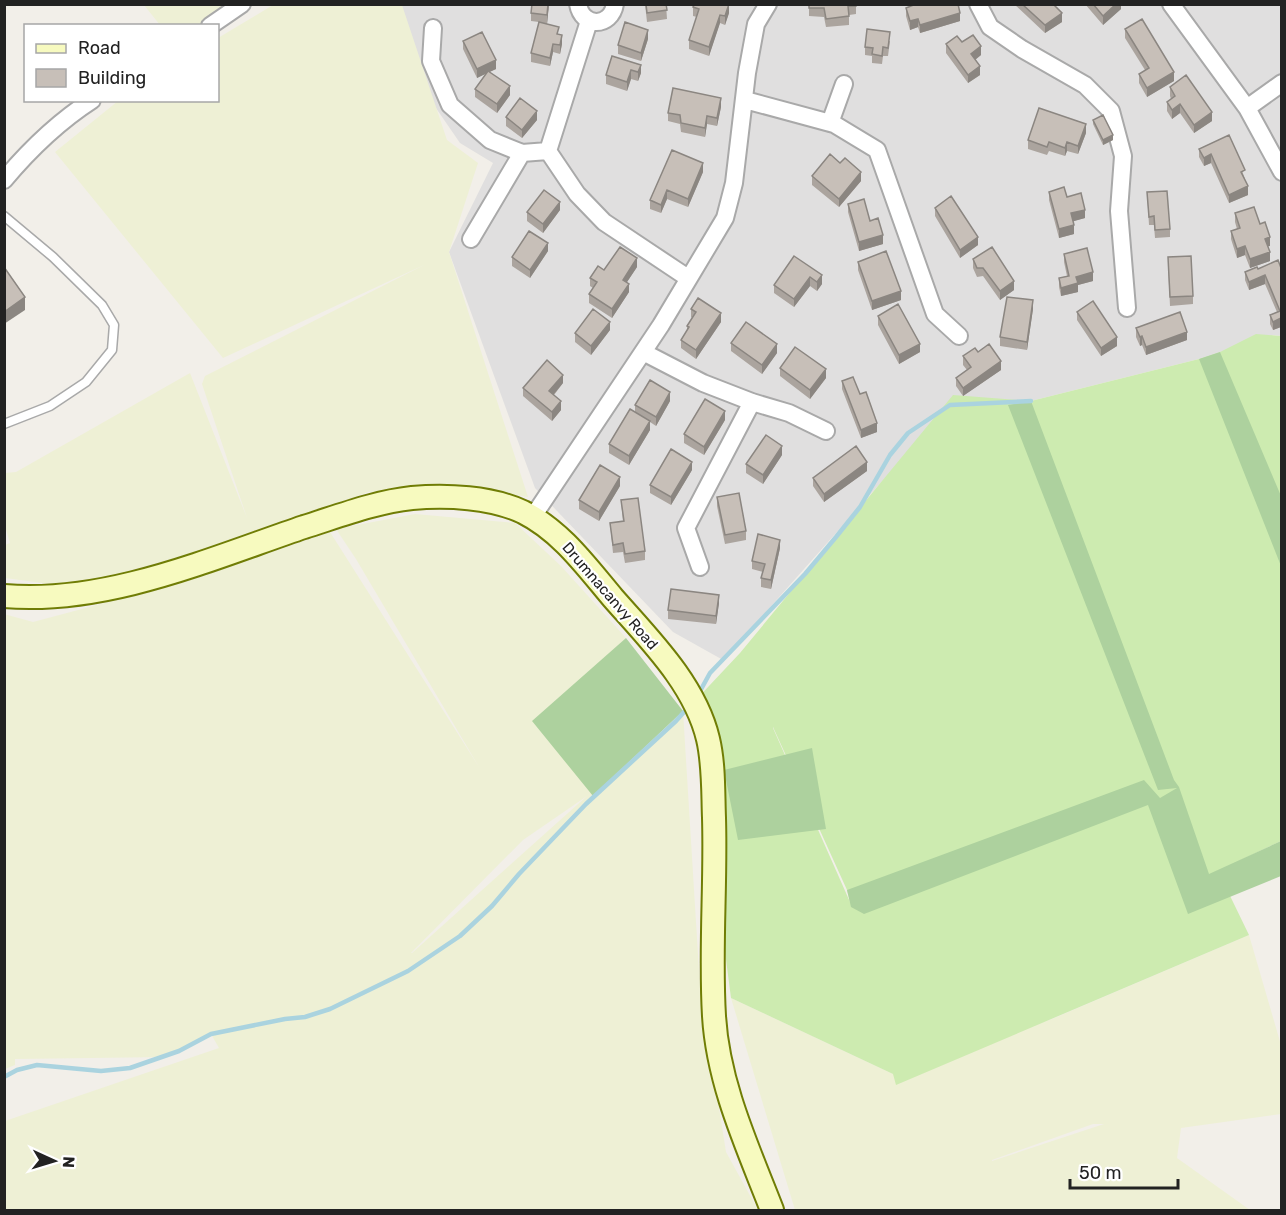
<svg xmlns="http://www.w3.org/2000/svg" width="1286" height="1215" viewBox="0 0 1286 1215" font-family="Rubik,sans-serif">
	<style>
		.residential { fill: #e0dfdf }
		.farmland { fill: #eef0d5; fill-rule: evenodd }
		.grass { fill: #cdebb0; fill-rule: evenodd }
		.forest { fill: #add19e }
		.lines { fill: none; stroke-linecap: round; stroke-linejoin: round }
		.stream { stroke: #aad3df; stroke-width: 4.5 }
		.lane-casing { stroke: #a9a9a9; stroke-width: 11 }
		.street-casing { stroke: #a9a9a9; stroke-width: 20 }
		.secondary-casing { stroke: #707d05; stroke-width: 26 }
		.lane { stroke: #fff; stroke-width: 8 }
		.street { stroke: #fff; stroke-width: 16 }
		.secondary { stroke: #f7fabf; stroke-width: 22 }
		.wall { fill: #aba49e }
		.shaded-wall { fill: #8b8681 }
		.building { fill: #c7bfb8; stroke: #8b8681; stroke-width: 1.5 }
		.labels { text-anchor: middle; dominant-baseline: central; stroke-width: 4.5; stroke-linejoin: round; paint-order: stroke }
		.street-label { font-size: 15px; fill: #222; stroke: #fff }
	</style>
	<rect width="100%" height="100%" fill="#f2efe9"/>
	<path class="residential" d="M398,5H1281V336L1273,335L1199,359L1031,401L950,405L723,660L673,632L535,488L449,252L493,163L460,143L418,82Z"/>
	<path class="farmland" d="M144,5H238L208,26L160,25Z
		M273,5H402L447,140L478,163L449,252L528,497L461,485L368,492L253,536L72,587L5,578V545L10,543L5,526V473L16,472L190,373L247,518L202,384L205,376L424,265L223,358L55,152L118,101L218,100V38Z
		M415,514L515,523L561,566L626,638L536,725L592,792L593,796L683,711L700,987L726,1152L758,1210H5V1121L219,1048L211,1034L167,1057L15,1059V1065L5,1069L4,614L33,622L187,581L330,532L479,767L356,559L336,529ZM587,796L412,953H411L523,840Z
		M1249,935L1281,1045V1114L1181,1128L1177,1158L1250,1210H795L731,998L893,1074L1052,1019ZM1093,1124H1104L992,1161V1160Z"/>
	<path class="grass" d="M1256,334L1281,336V841L1218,871L1249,935L896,1085L893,1074L731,998L693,703L740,653L953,395L1031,401L1199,359L1220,352ZM773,727L847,890L850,902L773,728Z"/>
	<path class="forest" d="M1220,352L1281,496V566L1199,359Z
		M1031,401L1174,780L1179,787L1209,874L1281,841V876L1188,914L1148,805L864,914L851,907L847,890L1144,780L1160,798L1177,788L1158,790L1008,405Z
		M626,638L683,711L593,796L532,721Z
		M812,748L826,829L738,840L724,770Z"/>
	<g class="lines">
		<path class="stream" d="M699,693L710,673L805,574L836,537L860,507L890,455L908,433L950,405L1031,401
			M4,1077L17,1070L37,1065L101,1071L130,1068L179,1051L211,1034L285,1019L305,1017L330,1009L408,971L460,936L492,906L519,874L586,804L676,721L684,712"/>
		<g class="lane-casing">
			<path id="lane" d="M4,216L53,257L102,305L114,325L112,350L86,382L50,406L4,424"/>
		</g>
		<g class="street-casing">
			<path id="street" d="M578,4C582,28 611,28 615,4
				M978,4L990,27L1022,49L1085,85L1111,111L1123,156L1119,211L1127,308
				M1171,4L1247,108L1282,172
				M210,26L242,4
				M433,28L431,61L450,105L490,140L522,153L548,151L577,194L604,222L688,278
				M745,100L834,124L877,150L935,314L959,336
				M1247,108L1282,83
				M830,123L844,84
				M548,151L589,21
				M4,180C30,149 58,122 92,100
				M471,239L522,153
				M643,352L703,383L752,402L789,413L826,431
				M532,518L661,325L725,218L734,183L747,73L756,24L768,4
				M700,567L686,528L752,402"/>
		</g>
		<g class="secondary-casing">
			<path id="secondary" d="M4,596C105,605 210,559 304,527C339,516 375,502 412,498C447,495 491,497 523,512C561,531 586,566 613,598C649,639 695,684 708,739C714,764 713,792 714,818C716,884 710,950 714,1016C718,1084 748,1148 772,1210"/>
		</g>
		<use href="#lane" class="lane"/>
		<use href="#street" class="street"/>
		<use href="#secondary" class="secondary"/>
	</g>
	<path class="wall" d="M549,4L547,24L542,23L559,35L562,44L560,54L553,52L550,66L531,62V53L539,22L531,21V13Z
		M645,4H666L667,19L647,22Z
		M809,4H856V14L849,15V25L826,27L824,17L809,16Z
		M1014,4H1053L1062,22L1045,33Z
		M1085,4H1121V9L1103,25Z
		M693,7L729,13L725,25L720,23L709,56L689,49V40L697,17L693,16Z
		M906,8L960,21L920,33L918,27L910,30L906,16Z
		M1125,29L1174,81L1147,97L1139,83V74L1145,70L1125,38Z
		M648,39L641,61L618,54V45Z
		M463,41L496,69L489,72L510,95L497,113L475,97V89L486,73L477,78L463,49Z
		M890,41L888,56H883L882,64L872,63V56L865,55V47Z
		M962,42L981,55L975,60L980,75L968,83L946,53V44Z
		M612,56L641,73L638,81L631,79L627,91L606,84V75Z
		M1170,87L1212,121L1194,133L1180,113L1172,119L1167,111V102L1171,99L1170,96Z
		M721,107L717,126L707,124L705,137L681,132L680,124L668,121V113Z
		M506,117L537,120L522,138L506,126Z
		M1093,120L1113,140L1103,145L1093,124Z
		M1086,133L1078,154L1067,151L1065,156L1049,151L1047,155L1028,149V140Z
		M1229,135L1245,179L1248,195L1229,203L1211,163L1204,166L1199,157V149Z
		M672,150L703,172L688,207L667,199L661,213L650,209V200Z
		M812,176L861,181L839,207L812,185Z
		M1049,192L1067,197L1085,218L1073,221L1074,234L1059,238L1049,200Z
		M1147,192L1170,229V237L1155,238L1154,225H1149Z
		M848,204L870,221L883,244L859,251L848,212Z
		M935,208L978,245L960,258L935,216Z
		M560,210L543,233L527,221V212Z
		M1235,213L1260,224L1270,246H1268L1270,261L1250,268L1245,255L1237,258L1231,239V231L1237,229L1235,222Z
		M548,251L530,278L512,266V257Z
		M1064,254L1093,281L1078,285V292L1061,296L1059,287V278L1067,276L1064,262Z
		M794,256L822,284L817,291L810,286L794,307L774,293V285Z
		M973,259L1014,290L1000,300L983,276L977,277L973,268Z
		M858,262L901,300L872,310L858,270Z
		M1168,265L1193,296V304L1170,306Z
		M637,267L627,282L629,292L612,318L589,303V294L593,288L590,286V278L604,270Z
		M1281,268V327L1273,330L1270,324V315L1277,312L1265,284L1249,290L1245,280V272L1258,269Z
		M691,309L721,322L696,359L681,348V340L687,331V326L692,318L691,317Z
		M1033,309L1027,350L1000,346V337Z
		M1077,312L1117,346L1101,356L1077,320Z
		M878,316L920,352L899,364L878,325Z
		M1136,328L1187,340L1146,355L1142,345L1140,346L1136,337Z
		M610,330L591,355L575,342V333Z
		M731,343L777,353L762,374L731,351Z
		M978,352L1001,370L963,396L956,386V378L967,370L963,365V356Z
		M780,368L826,378L810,399L780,376Z
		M842,381L860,394L877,432L861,438L842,389Z
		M563,383L554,395L561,410L552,421L523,396V388Z
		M670,401L656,426L650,422V430L629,465L609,453V444L635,412V405Z
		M725,420L704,455L684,443V434Z
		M782,455L763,484L746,473V464Z
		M692,470L671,505L650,493V485Z
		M867,471L824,502L813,486V478Z
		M620,486L599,521L579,509V500Z
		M717,497L746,531V540L725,544L717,506Z
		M621,500L645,551V560L625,563L623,552L613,553L610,523L623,522Z
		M780,548L771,589L761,587V578L763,572L752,569V561Z
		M719,603L716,624L668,619V610Z"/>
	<path class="shaded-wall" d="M548,4H549L547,24V15Z
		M729,4V13L725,25V16Z
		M1116,4H1121V9L1103,25V16Z
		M960,13V21L920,33V25Z
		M1062,13V22L1045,33V25Z
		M720,15V23L709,56V47Z
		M918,19V27L910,30V21Z
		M648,30V39L641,61V53Z
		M562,35V44L560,54V45Z
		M553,44V52L550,66V58Z
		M981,46V55L971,63V54Z
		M496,60V69L477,78V69Z
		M641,65V73L638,81V72Z
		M980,66V75L968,83V75Z
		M631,70V79L627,91V82Z
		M1174,72V81L1147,97V88Z
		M510,86V95L497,113V104Z
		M721,98V107L717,126V118Z
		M1180,104V113L1172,119V110Z
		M537,111V120L522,138V130Z
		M1212,112V121L1194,133V125Z
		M707,116V124L705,137V128Z
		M1086,124V133L1078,154V146Z
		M1113,135V140L1103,145V140Z
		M1067,142V151L1065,156V148Z
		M1211,154V163L1204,166V158Z
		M703,163V172L688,207V199Z
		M861,172V181L839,207V199Z
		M1248,186V195L1229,203V195Z
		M667,190V199L661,213V205Z
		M560,202V210L543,233V224Z
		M1085,210V218L1071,222V213Z
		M1074,225V234L1059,238V229Z
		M883,235V244L859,251V242Z
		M978,237V245L960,258V250Z
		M1270,237V246L1265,247V239Z
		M548,243V251L530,278V270Z
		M1245,246V255L1237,258V249Z
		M1270,252V261L1250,268V259Z
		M637,258V267L623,288V280Z
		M1093,272V281L1078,285V292L1061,296V288L1076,277Z
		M822,275V284L817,291V282Z
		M1265,275V284L1249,290V282Z
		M810,277V286L794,307V299Z
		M1014,281V290L1000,300V291Z
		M629,284V292L612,318V309Z
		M901,291V300L872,310V301Z
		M25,297V310L4,324V312Z
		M1033,300V309L1027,350V342Z
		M721,313V322L696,359V350Z
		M1281,318V327L1273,330V322Z
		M610,322V330L591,355V346Z
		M1187,332V340L1146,355V347Z
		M1142,336V345L1140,346V337Z
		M1117,337V346L1101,356V348Z
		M777,344V353L762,374V365Z
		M920,344V352L899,364V355Z
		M1001,361V370L963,396V388Z
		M826,369V378L810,399V390Z
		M563,375V383L549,400V391Z
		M670,392V401L656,426V417Z
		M561,401V410L552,421V412Z
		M725,411V420L704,455V447Z
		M650,421V430L629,465V456Z
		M877,423V432L861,438V430Z
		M782,446V455L763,484V475Z
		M692,462V470L671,505V497Z
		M867,462V471L824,502V494Z
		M620,477V486L599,521V512Z
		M780,540V548L771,589V580Z
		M719,595V603L716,624V616Z"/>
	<path class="building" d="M532,4H548L547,15L531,13Z
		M646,4H666L667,10L647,13Z
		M694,4H729L725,16L720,15L709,47L689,40L699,9L693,7Z
		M809,4H856V6H848L849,16L826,19L824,8H809Z
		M916,4H958L960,13L920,25L918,19L910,21L906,8Z
		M1022,4H1053L1062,13L1045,25Z
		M1093,4H1116L1103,16Z
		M1142,19L1174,72L1147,88L1139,74L1149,68L1125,29Z
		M539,22L559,27L557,34L562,35L560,45L553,44L550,58L531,53Z
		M625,22L648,30L641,53L618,45Z
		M867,29L890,32L888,48L883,47L882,56L872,54L873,48L865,47Z
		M482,32L496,60L477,69L463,41Z
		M973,35L981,46L971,54L980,66L968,75L946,44L957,36L962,42Z
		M612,56L641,65L638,72L631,70L627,82L606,75Z
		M488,71L510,86L497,104L475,89Z
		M1186,75L1212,112L1194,125L1180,104L1172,110L1167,102L1175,96L1170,87Z
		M673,88L721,98L717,118L707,116L705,128L681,123L680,115L668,113Z
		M520,98L537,111L522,130L506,117Z
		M1039,108L1086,124L1078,146L1067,142L1065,148L1049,142L1047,147L1028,140Z
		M1103,115L1113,135L1103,140L1093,120Z
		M1229,135L1245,170L1241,172L1248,186L1229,195L1211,154L1204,158L1199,149Z
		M672,150L703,163L688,199L667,190L661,205L650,200Z
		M830,154L840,163L845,158L861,172L839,199L812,176Z
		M1064,187L1067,197L1081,193L1085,210L1071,213L1074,225L1059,229L1049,192Z
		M544,190L560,202L543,224L527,212Z
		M1167,191L1170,229L1155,230L1154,216L1149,217L1147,192Z
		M951,196L978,237L960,250L935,208Z
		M864,199L870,221L878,218L883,235L859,242L848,204Z
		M1254,207L1260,224L1265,222L1270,237L1265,239L1270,252L1250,259L1245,246L1237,249L1231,231L1240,228L1235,213Z
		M529,231L548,243L530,270L512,257Z
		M620,247L637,258L623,280L629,284L612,309L589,294L597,282L590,278L598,266L604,270Z
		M992,247L1014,281L1000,291L983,268H977L973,259Z
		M1087,248L1093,272L1076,277L1078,283L1061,288L1059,278L1069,276L1064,254Z
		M886,251L901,291L872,301L858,262Z
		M794,256L822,275L817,282L810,277L794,299L774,285Z
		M1191,256L1193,296L1170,297L1168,257Z
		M1278,260L1281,268V318L1273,322L1270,315L1280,311L1265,275L1249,282L1245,272L1257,267L1258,269Z
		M4,267L25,297L4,312Z
		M1007,297L1033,300L1027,342L1000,337Z
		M698,298L721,313L696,350L681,340L689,327L687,326L696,312L691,309Z
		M1093,301L1117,337L1101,348L1077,312Z
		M898,304L920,344L899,355L878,316Z
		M593,309L610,322L591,346L575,333Z
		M1180,312L1187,332L1146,347L1142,336L1140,337L1136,328Z
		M746,322L777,344L762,365L731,343Z
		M989,344L1001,361L963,388L956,378L971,367L963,356L975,348L978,352Z
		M795,347L826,369L810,390L780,368Z
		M547,360L563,375L549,391L561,401L552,412L523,388Z
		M853,377L860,394L866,392L877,423L861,430L842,381Z
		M650,380L670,392L656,417L635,405Z
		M705,399L725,411L704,447L684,434Z
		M630,409L650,421L629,456L609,444Z
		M766,435L782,446L763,475L746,464Z
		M856,446L867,462L824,494L813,478Z
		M671,449L692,462L671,497L650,485Z
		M600,465L620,477L599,512L579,500Z
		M739,493L746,531L725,535L717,497Z
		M638,498L645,551L625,554L623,543L613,545L610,523L624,521L621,500Z
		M758,534L780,540L771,580L761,578L765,564L752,561Z
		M671,589L719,595L716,616L668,610Z"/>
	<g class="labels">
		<g class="street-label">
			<text transform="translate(610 596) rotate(49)">Drumnacanvy Road</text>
		</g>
	</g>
	<rect width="1286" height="1215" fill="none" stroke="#222222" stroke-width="12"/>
	<rect x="24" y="24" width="195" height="78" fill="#ffffff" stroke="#a7a7a7" stroke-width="1.5"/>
	<rect x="36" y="44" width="30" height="9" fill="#f7fabf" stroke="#a7a7a7" stroke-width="1.5"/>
	<text x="78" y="54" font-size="18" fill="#222222">Road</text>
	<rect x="36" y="69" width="30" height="18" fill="#c7bfb8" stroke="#a7a7a7" stroke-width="1.5"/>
	<text x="78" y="84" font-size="18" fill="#222222">Building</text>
	<g transform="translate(54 1161) rotate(94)" stroke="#ffffff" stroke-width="4.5" paint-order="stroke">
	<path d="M0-4.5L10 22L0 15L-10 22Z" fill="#222222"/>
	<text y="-9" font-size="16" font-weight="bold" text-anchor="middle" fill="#222222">N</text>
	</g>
	<path d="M1070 1179v9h108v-9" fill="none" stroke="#222222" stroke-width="3"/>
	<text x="1079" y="1179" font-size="18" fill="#222222" stroke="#ffffff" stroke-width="4.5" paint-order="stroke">50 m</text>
</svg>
